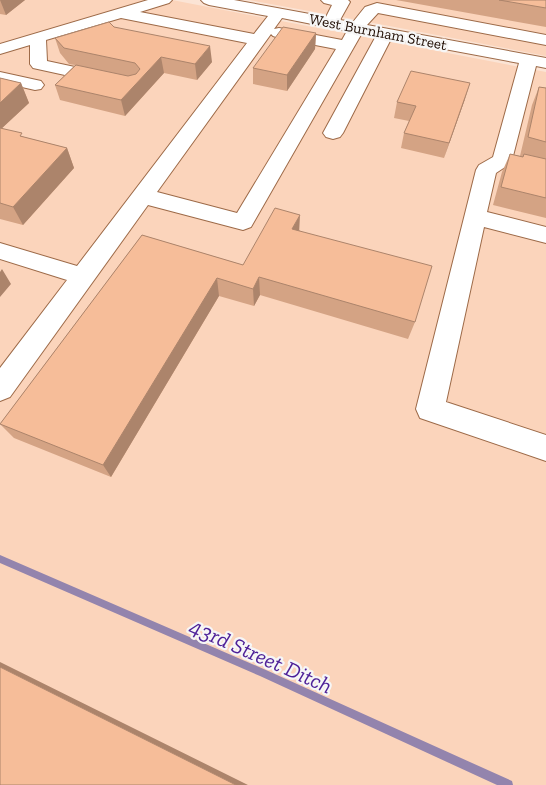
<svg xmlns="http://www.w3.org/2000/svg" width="546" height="785" viewBox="0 0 546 785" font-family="'Zilla Slab',serif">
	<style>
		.built { fill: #fbd4bb }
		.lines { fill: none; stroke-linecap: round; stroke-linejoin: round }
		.stream { fill: #9384ad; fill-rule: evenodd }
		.minor-casing { stroke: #9d6a48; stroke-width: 2 }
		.minor { fill: #fff; fill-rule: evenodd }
		.wall { fill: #d4a384 }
		.shaded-wall { fill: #ac846b }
		.building { fill: #f6bd99; stroke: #ac846b }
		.labels { text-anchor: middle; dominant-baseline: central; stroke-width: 4.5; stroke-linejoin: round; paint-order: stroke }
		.far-street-label { font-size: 15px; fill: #1e0b01; stroke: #f6f6f6 }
		.near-water-label { font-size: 22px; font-style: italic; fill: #4d1f97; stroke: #f6f6f6 }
	</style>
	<rect width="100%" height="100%" fill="#fbe4d5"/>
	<path class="built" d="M0,0H172L546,72V785H0Z
		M249,0H546V56L342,17Z"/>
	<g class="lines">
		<path class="stream" d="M0,555L266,670L512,781L513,785H497L260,676L0,563Z"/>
		<g class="minor-casing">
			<path id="minor" d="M148,0H172L169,3L140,12L254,34L268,16L209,5L204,3L201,0H234L326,17L332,5L324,3L321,0H348L350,2L340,20L353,22L365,7L377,3L546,35V45L378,13L367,25L546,58V68L536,66L513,156L546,163V177L505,167L496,173L487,212L546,227V243L484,227L446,402L546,435V461L420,418L416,409L476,170L479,165L493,157L519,63L391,39L343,133L340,137L333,139L326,137L323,133L376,36L362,33L251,227L243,230L148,205L10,397L0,401V368L67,280L0,259V243L77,266L247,43L121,18L46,40L47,61L112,75L115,79L112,83L106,84L33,68L30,64V45L0,54V44ZM282,18L347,31L342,40L279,28L274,29ZM271,34L273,36L279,38L336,49L237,213L157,192Z
				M0,72L41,81L44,85L41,89L35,90L0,82Z"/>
		</g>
		<use href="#minor" class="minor"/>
	</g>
	<path class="wall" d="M0,0H25L6,15L0,14Z
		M396,0H546V27Z
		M114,27L212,62L197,80L164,73L125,116L60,100L55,85L75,65L69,64L60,53L55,38Z
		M316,33L315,49L287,91L253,84V68Z
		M0,78L21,83L29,103L2,128L24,137L67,148L74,168L23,225L0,219Z
		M539,87L546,88V218L493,205L502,172L510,154L520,156L532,105Z
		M465,99L444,158L401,148L404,133L409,121L394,118L397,102Z
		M299,230L415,322L408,339L260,295L254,306L219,296L111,477L14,438L0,424L142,235L243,265Z"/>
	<path class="shaded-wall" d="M0,0H25L6,15Z
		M316,33L315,49L287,91V75Z
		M210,46L212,62L197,80L195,64Z
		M161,57L164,73L125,116L121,100Z
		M21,83L29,103L0,130V103Z
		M470,83L465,99L444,158L449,143Z
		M67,148L74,168L23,225L13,207Z
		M300,215L299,234L292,229Z
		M2,269L11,284L0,297V272Z
		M259,277L260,295L254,306L253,289Z
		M217,278L219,296L111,477L103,465Z
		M0,662L248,785H236L0,667Z"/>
	<path class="building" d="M499,0H546V8Z
		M109,22L114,27L210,46L195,64L161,57L121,100L55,85L76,65L128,76L136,74L140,69L135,63L64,48L55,38Z
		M283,27L316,33L287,75L253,68Z
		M411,71L470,83L449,143L404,133L416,106L397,102Z
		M0,78L21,83L0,103Z
		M539,87L546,88V142L528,137Z
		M0,128L22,133L20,136L67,148L13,207L0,203Z
		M510,154L523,157L524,154L546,159V198L501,187Z
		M275,208L300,215L292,229L432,266L415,322L259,277L253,289L217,278L103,465L0,424L142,235L243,265Z
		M0,667L236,785H0Z"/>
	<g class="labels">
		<g class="far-street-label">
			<text transform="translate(378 32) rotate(11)">West Burnham Street</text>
		</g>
		<g class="near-water-label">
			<text transform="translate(261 656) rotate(24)">43rd Street Ditch</text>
		</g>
	</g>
</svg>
